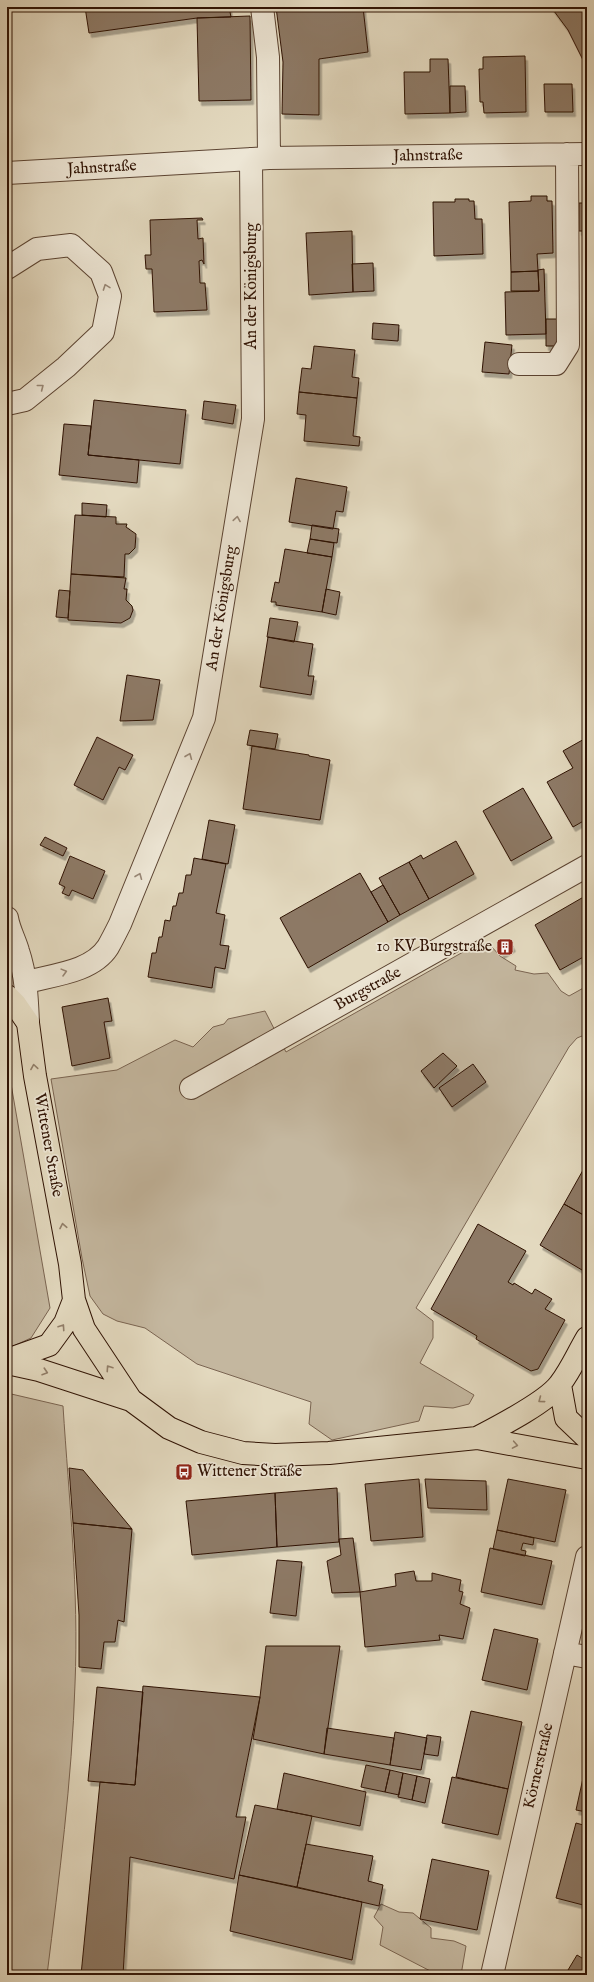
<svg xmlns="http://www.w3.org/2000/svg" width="594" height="1982" viewBox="0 0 594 1982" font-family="'IM FELL English',serif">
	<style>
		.green { fill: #c4b79f; stroke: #7a6451 }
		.building { fill: #8d7965; stroke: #2f1203; filter: url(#shadow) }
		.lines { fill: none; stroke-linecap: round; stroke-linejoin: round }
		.minor-casing { stroke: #5c4432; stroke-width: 24 }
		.major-casing { stroke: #2f1203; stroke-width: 24 }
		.minor { stroke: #ede6d5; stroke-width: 22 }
		.major { stroke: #e3d9bf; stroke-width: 22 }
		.oneway { stroke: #988776 }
		.oneway2 { stroke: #927f6a }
		.labels { text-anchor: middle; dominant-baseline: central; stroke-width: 3.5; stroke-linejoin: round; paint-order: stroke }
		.street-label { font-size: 16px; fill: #2f1203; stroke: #ede6d5 }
		.poi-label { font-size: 16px; fill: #2f1203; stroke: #ede6d5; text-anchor: end }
	</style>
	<defs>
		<filter id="shadow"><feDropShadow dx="2.5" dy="4.5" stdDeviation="0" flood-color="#0004"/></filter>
	</defs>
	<rect width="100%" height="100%" fill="#e3d9bf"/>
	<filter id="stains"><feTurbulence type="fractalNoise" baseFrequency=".005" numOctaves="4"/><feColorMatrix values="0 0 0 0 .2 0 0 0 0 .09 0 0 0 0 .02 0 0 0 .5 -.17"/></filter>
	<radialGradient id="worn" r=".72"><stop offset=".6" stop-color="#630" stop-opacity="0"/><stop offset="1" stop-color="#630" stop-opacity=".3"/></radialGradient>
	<path class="green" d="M479,943L491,946L500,956L516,966L515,970L534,974L548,973L561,991L569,996L587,986V1034L577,1038L569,1047L416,1308L433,1321V1338L420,1363L474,1395L469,1404L453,1408L424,1406L419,1421L332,1440L309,1424L311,1402L197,1364L145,1328L117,1321L103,1314L90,1296L82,1258L51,1079L117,1070L175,1040L193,1047L213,1027L224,1024L228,1019L265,1011L286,1052Z
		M7,1061L50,1308L31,1338L7,1349Z
		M7,1393L63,1406C69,1499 79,1591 75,1684C72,1781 59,1878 47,1975H7Z
		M381,1904L399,1912L413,1913L431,1928V1938L454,1941L466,1946L461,1975H438L380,1945L383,1927L374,1917Z"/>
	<path class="building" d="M85,7H229L231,17L197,18L89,33Z
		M276,7H363L368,52L319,59V115L282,114L283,62Z
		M551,7H587V68L568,30Z
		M250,16L251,100L199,101L197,18Z
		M525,56L526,112L484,113L483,102H480L479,69H483V57Z
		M430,59H448L450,113L405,114L404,72H430Z
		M544,84H572L573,112H545Z
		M450,86H465L466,112L450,113Z
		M531,196H547V201H552L553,253L537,254L538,271L511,272L509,202L531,201Z
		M455,199H469V201H474L475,219H482L483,254L434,256L433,202H455Z
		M579,203H587V231H579Z
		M202,218L203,220H197L198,239L203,238L204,264L202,260L199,261L200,283H205L207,310L154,312L152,269H146L145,255H151L150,220Z
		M352,231L353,292L309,295L306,233Z
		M373,263L374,291L353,292L352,264Z
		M544,269L546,334L506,335L505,292L539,291L538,270Z
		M538,271L539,291H511V272Z
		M546,319H560L561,346H546Z
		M373,323L399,325L398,341L372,339Z
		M485,342L512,345L509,374L482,372Z
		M314,346L355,350L352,377L359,378L357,398L299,392L302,368L311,369Z
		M299,392L357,398L353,436L360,437L359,446L304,441L306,415L297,414Z
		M94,400L186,410L180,464L88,455Z
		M204,401L236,405L233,424L202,419Z
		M64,424L91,426L88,455L139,460L137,483L59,475Z
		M296,478L347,487L343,512L336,511L333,529L289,522Z
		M82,503L107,505L106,517L82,515Z
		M75,515L116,517V524H127L126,527L136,534L135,548L129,554H125L124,577L71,574Z
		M312,525L339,529L337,543L310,539Z
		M310,539L334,543L332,557L307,553Z
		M285,549L332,557L322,612L276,605V602H271L275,582L279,583Z
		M71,574L126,578L124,589H127L126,600L132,606L133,610L130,618L121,623L68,620Z
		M326,589L340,592L336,615L322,612Z
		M59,590L70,591L68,618L56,617Z
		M270,618L298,622L294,642L267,637Z
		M268,637L313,644L308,676H314L311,695L260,687Z
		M127,675L160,680L153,720L120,721Z
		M250,730L278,734L275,749L247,745Z
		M97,737L133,755L125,770L119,767L103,800L74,785Z
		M586,738L587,819L573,827L547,782L573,768L563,751Z
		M252,746L309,755V756L330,760L320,820L243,809Z
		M523,788L552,838L511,861L483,811Z
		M209,820L235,825L228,864L202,859Z
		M45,837L67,848L63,856L40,845Z
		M456,841L474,874L429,899L409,862L421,855L423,859Z
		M70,856L105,871L93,899L72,890L69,896L62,893L65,887L59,884Z
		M194,858L226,864L216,913L225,915L220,945L229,946L225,969L215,967L212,988L148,977L152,953H156L159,937H162L165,920L170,921L173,906H176L179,893H183L186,875H191Z
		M409,862L429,899L400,915L379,878Z
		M360,873L388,922L308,968L280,918Z
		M383,885L400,915L388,922L371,892Z
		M587,895V955L560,970L535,925Z
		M509,940L513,947L502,954L497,947Z
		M108,998L112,1021L104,1022L110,1058L72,1066L62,1007Z
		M443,1053L457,1066L434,1088L421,1071Z
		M473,1064L486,1082L452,1107L439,1088Z
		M587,1163V1217L564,1204Z
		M564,1204L587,1217V1273L540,1245Z
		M478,1224L526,1251L508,1282L513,1285L514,1283L532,1294L535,1289L552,1299L545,1309L565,1320L538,1369L531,1371L476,1339L477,1336L431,1309Z
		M69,1468L83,1470L132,1529L73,1523Z
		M419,1479L423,1537L371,1541L365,1484Z
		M425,1479L486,1481L487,1510L428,1508Z
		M508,1479L566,1490L555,1542L497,1530Z
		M337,1488L339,1542L277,1547L275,1493Z
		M275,1493L277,1547L192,1555L186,1501Z
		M73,1523L132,1529L124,1622L118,1620L115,1642H104L101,1669L79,1667V1615Z
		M497,1530L534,1538L533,1545L523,1543L521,1550L526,1551L525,1556L493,1549Z
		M353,1538L360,1592L332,1593L327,1561L341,1555L339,1539Z
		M490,1548L552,1561L542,1605L481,1592Z
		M277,1560L302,1562L296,1616L270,1613Z
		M414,1571L416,1581H432V1573L461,1580L459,1591L463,1592L460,1604L470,1608L463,1639L439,1635L440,1640L365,1647L360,1592L396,1586L395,1574Z
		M494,1629L538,1639L527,1690L482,1680Z
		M266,1646H340L324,1754L253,1739L260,1697Z
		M143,1686L260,1697L236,1817H246L234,1879L130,1857L123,1975H81L100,1782L135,1785Z
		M97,1687L143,1692L135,1785L88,1781Z
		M471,1711L522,1722L508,1789L456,1777Z
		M327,1728L394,1738L390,1765L324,1754Z
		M395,1732L427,1738L421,1770L390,1765Z
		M427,1735L441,1737L438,1756L424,1754Z
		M587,1760V1812L576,1810Z
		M366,1765L390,1770L385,1792L361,1787Z
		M390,1770L403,1773L399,1795L385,1792Z
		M284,1773L366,1792L360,1826L277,1809Z
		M403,1773L417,1776L412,1800L398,1797Z
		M417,1776L430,1779L425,1803L412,1800Z
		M452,1777L508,1789L498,1835L442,1823Z
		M255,1805L312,1816L297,1887L239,1875Z
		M576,1823L587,1826V1906L556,1898Z
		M306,1844L373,1856L368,1881L383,1885L379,1906L297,1887Z
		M432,1859L489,1871L477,1930L420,1919Z
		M239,1875L362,1902L352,1960L230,1931Z
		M577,1955L587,1961V1975H565Z"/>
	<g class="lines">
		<g class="minor-casing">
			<path id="minor" d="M262,7L268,57L269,158
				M7,173L269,158L587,154
				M7,268L37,249L71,245L101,272L110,296L103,332L66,367L25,400L7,404
				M519,364H556L568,345L567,154
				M7,918C9,930 15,940 18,951C26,975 27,998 28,1023
				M26,982C53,975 92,972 108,947C112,940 116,932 120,924L204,718L253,419L251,159
				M191,1088L587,866
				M565,1653L587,1657
				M492,1975L587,1557"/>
		</g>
		<g class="major-casing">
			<path id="major" d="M7,996L15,1004L28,1023L35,1076L70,1264L74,1300L84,1329L131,1400
				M7,1360L49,1345L65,1323L74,1300
				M7,1363L39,1370L131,1400L169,1428L201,1442L243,1453L275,1455L329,1453L477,1438L587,1458
				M560,1385L566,1418L587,1438
				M477,1438C498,1427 547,1402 560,1384C571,1370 578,1353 587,1338"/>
		</g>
		<use href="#minor" class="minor"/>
		<use href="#major" class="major"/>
	</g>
	<defs><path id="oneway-chevron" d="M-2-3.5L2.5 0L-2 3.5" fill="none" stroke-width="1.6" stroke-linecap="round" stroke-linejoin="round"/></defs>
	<g class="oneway">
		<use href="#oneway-chevron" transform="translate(106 287) rotate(-110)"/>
		<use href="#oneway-chevron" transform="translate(41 387) rotate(-38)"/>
		<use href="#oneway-chevron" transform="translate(237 519) rotate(-81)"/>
		<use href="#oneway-chevron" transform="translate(189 756) rotate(-68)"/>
		<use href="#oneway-chevron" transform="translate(139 876) rotate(-68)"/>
		<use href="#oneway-chevron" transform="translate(64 972) rotate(-15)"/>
	</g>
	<g class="oneway2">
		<use href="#oneway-chevron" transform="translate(34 1067) rotate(-99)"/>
		<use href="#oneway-chevron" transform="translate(63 1226) rotate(-101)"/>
		<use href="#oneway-chevron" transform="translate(62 1327) rotate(-56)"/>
		<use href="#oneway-chevron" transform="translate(109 1368) rotate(-124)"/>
		<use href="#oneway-chevron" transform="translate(45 1372) rotate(18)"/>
		<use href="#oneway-chevron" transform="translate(541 1400) rotate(143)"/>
		<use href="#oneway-chevron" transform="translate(515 1445) rotate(10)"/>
	</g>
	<defs>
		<g id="building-square" transform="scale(0.9)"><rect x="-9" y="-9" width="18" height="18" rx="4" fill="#8f2418" stroke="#ede6d5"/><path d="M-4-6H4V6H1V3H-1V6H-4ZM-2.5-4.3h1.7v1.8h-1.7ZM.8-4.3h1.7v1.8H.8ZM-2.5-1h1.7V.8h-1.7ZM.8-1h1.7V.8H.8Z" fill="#fff"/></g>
		<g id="bus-square" transform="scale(0.9)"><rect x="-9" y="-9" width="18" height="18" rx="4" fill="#8f2418" stroke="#ede6d5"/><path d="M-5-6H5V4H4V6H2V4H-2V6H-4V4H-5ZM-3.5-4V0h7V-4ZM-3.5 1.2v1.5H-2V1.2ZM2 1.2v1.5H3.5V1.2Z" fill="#fff"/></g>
	</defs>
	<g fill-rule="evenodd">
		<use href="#building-square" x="505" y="947"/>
		<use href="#bus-square" x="184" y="1472"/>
	</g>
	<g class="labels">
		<g class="street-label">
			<text transform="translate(428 156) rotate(-1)">Jahnstraße</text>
			<text transform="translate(102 168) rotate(-3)">Jahnstraße</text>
			<text transform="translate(252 286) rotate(-90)">An der Königsburg</text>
			<text transform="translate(222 608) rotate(-81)">An der Königsburg</text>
			<text transform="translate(368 989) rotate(-29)">Burgstraße</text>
			<text transform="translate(48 1145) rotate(80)">Wittener Straße</text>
			<text transform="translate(539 1766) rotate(-77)">Körnerstraße</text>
		</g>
		<g class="poi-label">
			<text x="492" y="947">10 KV Burgstraße</text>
			<text x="197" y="1472" text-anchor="start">Wittener Straße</text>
		</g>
	</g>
	<rect width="594" height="1982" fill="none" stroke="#e3d9bf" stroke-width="24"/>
	<rect x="8" y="8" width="578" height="1966" fill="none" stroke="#2f1203" stroke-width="2"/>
	<rect x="12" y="12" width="570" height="1958" fill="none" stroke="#2f1203"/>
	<rect width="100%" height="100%" filter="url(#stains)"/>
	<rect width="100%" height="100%" fill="url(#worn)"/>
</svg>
